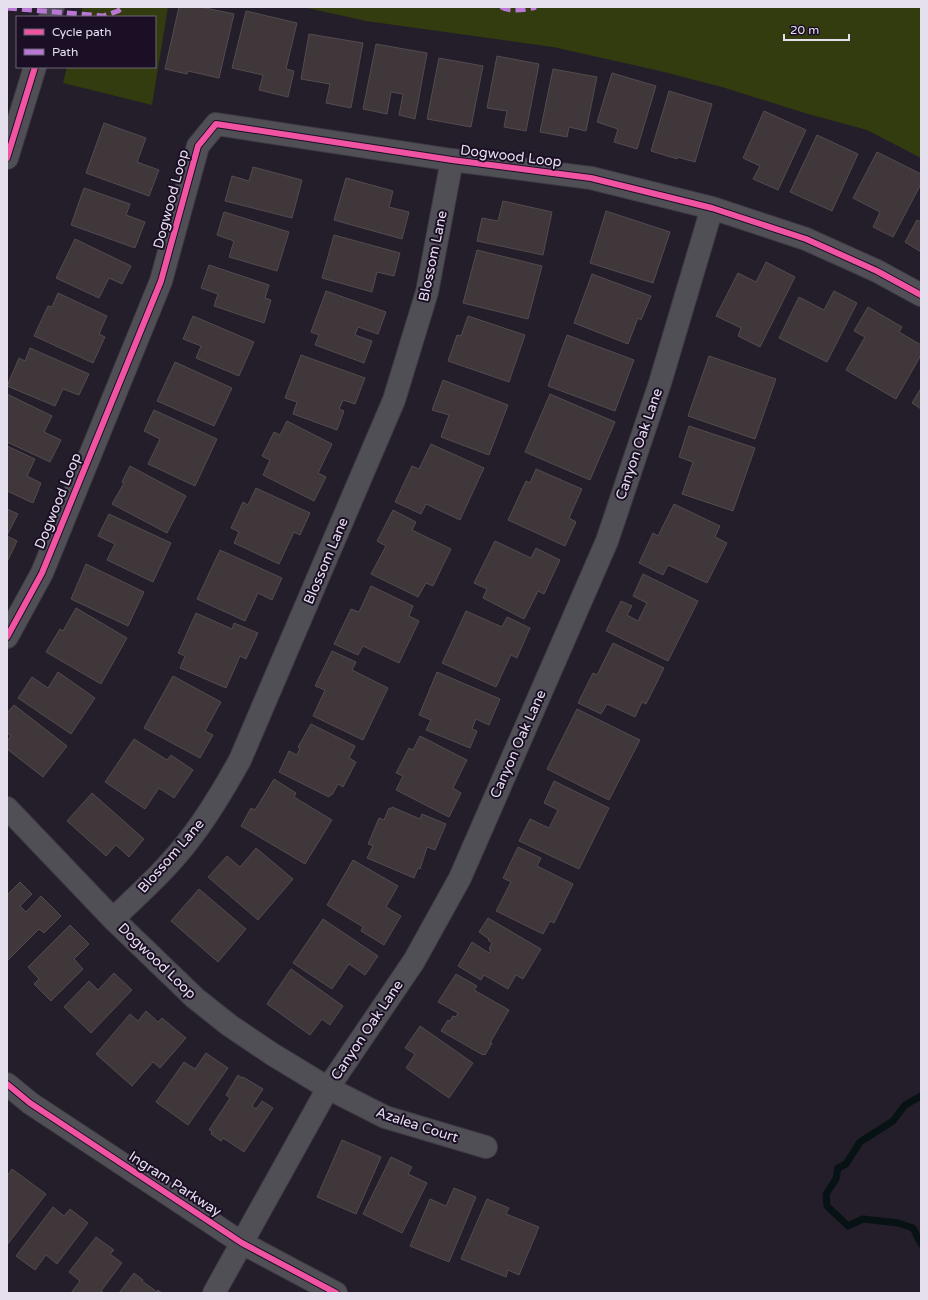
<svg xmlns="http://www.w3.org/2000/svg" width="928" height="1300" viewBox="0 0 928 1300" font-family="'Varela Round',sans-serif">
	<style>
		.green { fill: #323c0f }
		.lines { fill: none; stroke-linecap: round; stroke-linejoin: round }
		.stream { stroke: #071214; stroke-width: 7 }
		.building { fill: #3f373a; stroke: #534b4f }
		.minor-casing { stroke: #3f3a45; stroke-width: 24 }
		.minor { stroke: #504f55; stroke-width: 22 }
		.quiet { stroke: #ba77d6; stroke-width: 5; stroke-dasharray: 10 5; stroke-linecap: butt }
		.cycleway-casing { stroke: #1b0f25; stroke-width: 8 }
		.cycleway { stroke: #f153a3; stroke-width: 6 }
		.labels { text-anchor: middle; dominant-baseline: central; stroke-width: 4; stroke-linejoin: round; paint-order: stroke }
		.street-label { font-size: 14px; fill: #e6dfee; stroke: #1b0f25 }
	</style>
	<rect width="100%" height="100%" fill="#241e2a"/>
	<path class="green" d="M83,7H168L152,105L63,83L67,67H155V17H80Z
		M303,7H921V158L867,130L808,114L722,87L660,71L553,47L366,21Z"/>
	<g class="lines">
		<path class="stream" d="M921,1096L905,1105L893,1121L860,1142L846,1164L838,1168L836,1179L826,1194L827,1206L848,1226L863,1219L898,1223L913,1228L921,1244"/>
	</g>
	<path class="building" d="M179,7H201L234,14L219,78L188,71L187,74L165,69Z
		M246,11L297,23L286,69L294,71L288,97L259,90L263,75L232,68Z
		M309,34L363,43L351,108L326,103L330,84L301,79Z
		M376,44L427,53L415,119L399,115L403,94L391,92L387,114L363,109Z
		M497,56L539,64L526,131L504,127L507,111L487,108Z
		M439,58L483,66L471,127L427,119Z
		M553,69L597,77L586,131L569,127L567,137L540,132Z
		M612,73L656,86L637,149L614,142L618,129L597,122Z
		M669,91L712,104L695,162L677,157V159L651,151Z
		M764,111L806,130L778,190L753,179L760,166L743,158Z
		M104,123L146,138L137,162L159,170L149,196L86,173Z
		M817,135L858,154L832,211L790,192Z
		M877,152L921,174V184L893,237L873,227L880,212L853,198Z
		M253,167L302,180L292,218L225,201L232,176L249,181Z
		M346,178L393,191L389,207L409,212L402,239L334,220Z
		M84,188L130,204L126,215L145,222L135,248L71,225Z
		M503,201L552,212L543,255L477,241L482,218L498,221Z
		M606,211L670,232L653,283L590,263Z
		M224,212L289,232L277,271L229,257L234,241L217,235Z
		M917,220L921,222V252L905,242Z
		M334,235L400,253L394,276L377,272L372,292L322,278Z
		M75,239L131,266L122,284L109,278L99,298L56,278Z
		M477,250L542,266L528,319L463,303Z
		M766,262L795,277L760,347L738,336L741,328L716,316L738,273L756,282Z
		M209,265L269,285L265,298L271,300L264,323L214,306L218,294L201,288Z
		M592,274L651,296L641,320L638,318L628,344L574,323Z
		M326,291L386,312L378,334L358,327L355,335L372,341L364,363L315,345L319,335L311,332Z
		M834,291L857,303L827,362L779,338L799,297L824,310Z
		M58,293L107,316L99,334L105,337L93,363L34,336L48,306L52,307Z
		M868,307L902,327L899,332L921,345V355L896,399L846,370L865,337L854,331Z
		M193,316L254,342L239,376L196,358L201,346L183,339Z
		M468,316L525,335L509,382L448,361L457,335L461,336Z
		M567,335L634,360L615,411L548,386Z
		M30,348L89,374L79,395L63,389L55,406L7,386L19,358L25,361Z
		M301,355L365,378L355,404L343,400L339,409L344,411L337,430L293,414L297,402L285,398Z
		M709,356L776,379L755,439L688,416Z
		M175,362L232,388L214,426L157,401Z
		M443,380L508,405L489,455L441,437L449,415L432,410Z
		M921,388V409L912,403Z
		M7,394L52,416L44,432L61,440L50,462L7,442Z
		M550,394L615,422L590,480L525,452Z
		M154,410L217,439L195,486L148,464L160,439L144,431Z
		M287,421L332,444L318,473L326,477L314,501L263,475L270,460L262,456L274,432L280,435Z
		M689,426L755,448L733,511L682,494L693,462L679,457Z
		M431,444L484,468L460,520L426,504L421,514L395,502L412,466L419,469Z
		M7,446L35,459L27,476L41,483L33,503L7,491Z
		M130,466L186,496L167,533L112,504L124,483L122,482Z
		M536,469L582,489L569,518L576,522L565,546L508,520L526,481L530,483Z
		M256,488L310,513L300,535L294,532L279,564L234,543L239,532L231,528L243,502L248,505Z
		M674,504L720,526L715,537L727,543L707,583L668,565L663,575L639,563L653,533L658,536Z
		M7,509L18,514L7,535Z
		M393,510L416,522L412,530L451,549L433,586L426,583L418,597L371,574L386,546L377,541Z
		M109,514L171,543L153,582L107,560L115,544L98,536Z
		M7,536L17,541L7,562Z
		M495,541L531,558L536,548L560,560L544,594L538,591L524,619L483,598L487,589L474,583Z
		M220,550L282,578L272,600L258,593L245,621L197,599Z
		M86,564L144,592L128,626L71,599Z
		M643,574L698,601L668,661L606,631L621,601L632,606L627,615L638,621L647,603L633,596Z
		M371,586L413,606L409,616L419,621L399,663L363,646L358,655L334,644L351,609L359,612Z
		M76,608L127,638L101,684L46,652L60,629L63,631Z
		M466,611L502,627L507,617L530,628L517,658L511,655L496,687L442,663Z
		M196,613L232,629L234,623L258,633L246,659L240,656L226,688L180,668L185,656L178,653Z
		M613,643L664,668L646,704L642,702L635,717L607,704L601,714L578,703L593,673L597,675Z
		M332,651L356,662L352,670L388,688L363,740L313,716L325,690L315,686Z
		M58,672L95,698L71,734L18,698L32,677L48,688Z
		M437,672L500,699L489,725L476,719L472,729L477,731L470,748L426,730L431,720L419,715Z
		M173,676L221,702L205,731L213,735L200,758L144,728Z
		M14,705L67,746L43,777L7,749V741L11,736L7,733V713Z
		M577,709L640,740L609,800L547,769Z
		M311,724L355,746L349,758L356,762L343,787L338,784L332,795L331,794L329,797L279,772L289,751L297,755L300,748L298,747Z
		M420,736L467,760L453,788L461,793L449,817L396,790L403,776L396,773L409,748L413,750Z
		M134,739L167,760L171,755L193,770L174,798L159,788L145,809L105,782Z
		M274,779L296,793L294,797L332,820L305,864L241,826L251,808L255,810Z
		M554,781L609,808L579,869L519,841L530,819L549,828L558,810L544,803Z
		M92,793L144,839L129,857L116,845L106,856L67,821Z
		M392,807L420,819L422,814L446,824L435,850L427,847L420,869L418,868L414,878L367,858L373,846L368,844L379,818L384,820L389,808L391,809Z
		M518,847L541,858L537,866L573,884L554,923L550,921L543,934L496,911L511,882L503,878Z
		M256,848L293,879L258,920L208,877L227,856L240,867Z
		M353,860L398,886L386,907L401,916L384,945L361,931L363,927L327,905Z
		M20,882L32,894L20,906L26,912L41,896L61,916L44,933L39,929L7,961V895Z
		M199,889L246,929L218,962L171,921Z
		M488,918L541,949L523,979L516,975L508,989L484,975L481,980L458,966L472,942L489,953L491,950L489,949L492,943L488,940L489,939L479,932Z
		M323,919L378,956L365,975L349,964L332,989L293,963Z
		M70,925L89,944L74,959L83,969L51,1001L34,984L39,979L28,967Z
		M291,969L343,1006L330,1025L322,1019L310,1035L267,1004Z
		M114,973L132,990L91,1033L64,1007L89,981L98,990Z
		M456,974L477,986L474,990L509,1010L490,1043H492L485,1055L484,1054L483,1055L441,1031L448,1020L450,1021L453,1016L456,1017L458,1013L438,1002Z
		M146,1011L158,1022L162,1018L186,1038L160,1068L153,1062L132,1086L96,1054L130,1014L138,1021Z
		M420,1026L473,1063L449,1098L406,1068L415,1054L405,1048Z
		M206,1053L228,1068L188,1125L156,1102L184,1062L195,1069Z
		M238,1075L242,1078L243,1077L263,1089L252,1106L256,1109L262,1101L273,1108L244,1152L223,1138L221,1141L211,1134L212,1131L209,1130L230,1098L226,1095Z
		M342,1140L381,1157L356,1214L317,1197Z
		M391,1157L412,1167L408,1174L427,1183L402,1233L363,1214Z
		M12,1169L46,1194L7,1245V1176Z
		M454,1188L476,1197L449,1262L410,1246L430,1199L446,1206Z
		M487,1199L509,1208L506,1214L539,1227L519,1275L508,1270L506,1277L461,1259Z
		M53,1207L64,1216L70,1209L88,1223L57,1264L46,1255L35,1270L16,1256Z
		M96,1237L114,1250L110,1254L122,1263L101,1291L104,1293H71L80,1281L69,1272Z
		M134,1273L143,1280L142,1281L157,1292L158,1290L162,1293H119Z"/>
	<g class="lines">
		<g class="minor-casing">
			<path id="minor" d="M50,17L53,7
				M7,158L35,67
				M7,637L42,573L161,281L198,146L216,124L452,160L591,178L712,208L806,239L877,271L921,295
				M7,808L113,919L195,998L229,1025L272,1054L328,1088L385,1117L486,1147
				M113,919C140,893 167,869 189,840C209,815 225,787 240,760L394,400L427,292L452,160
				M7,1084L30,1103L242,1243L336,1293
				M214,1293L328,1088L414,961L460,878L607,541L660,383L712,208"/>
		</g>
		<use href="#minor" class="minor"/>
		<path class="quiet" d="M501,7C509,12 526,10 536,7
			M7,8L103,16L118,11L123,7"/>
		<g class="cycleway-casing">
			<path id="cycleway" d="M7,158L35,67
				M7,637L42,573L161,281L198,146L216,124L452,160L591,178L712,208L806,239L877,271L921,295
				M7,1084L30,1103L242,1243L336,1293"/>
		</g>
		<use href="#cycleway" class="cycleway"/>
	</g>
	<g class="labels">
		<g class="street-label">
			<text transform="translate(511 156) rotate(7)">Dogwood Loop</text>
			<text transform="translate(171 199) rotate(-75)">Dogwood Loop</text>
			<text transform="translate(433 256) rotate(-78)">Blossom Lane</text>
			<text transform="translate(639 444) rotate(-71)">Canyon Oak Lane</text>
			<text transform="translate(58 501) rotate(-68)">Dogwood Loop</text>
			<text transform="translate(326 561) rotate(-67)">Blossom Lane</text>
			<text transform="translate(518 744) rotate(-66)">Canyon Oak Lane</text>
			<text transform="translate(171 856) rotate(-49)">Blossom Lane</text>
			<text transform="translate(157 961) rotate(44)">Dogwood Loop</text>
			<text transform="translate(367 1030) rotate(-56)">Canyon Oak Lane</text>
			<text transform="translate(417 1125) rotate(18)">Azalea Court</text>
			<text transform="translate(175 1184) rotate(33)">Ingram Parkway</text>
		</g>
	</g>
	<rect width="928" height="1300" fill="none" stroke="#e6dfee" stroke-width="16"/>
	<rect x="16" y="16" width="140" height="52" fill="#1b0f25" stroke="#6c6275"/>
	<rect x="24" y="29" width="20" height="6" fill="#f153a3" stroke="#6c6275"/>
	<text x="52" y="36" font-size="12" fill="#e6dfee">Cycle path</text>
	<rect x="24" y="49" width="20" height="6" fill="#ba77d6" stroke="#6c6275"/>
	<text x="52" y="56" font-size="12" fill="#e6dfee">Path</text>
	<path d="M784 34v6h65v-6" fill="none" stroke="#e6dfee" stroke-width="2"/>
	<text x="790" y="34" font-size="12" fill="#e6dfee" stroke="#1b0f25" stroke-width="3" paint-order="stroke">20 m</text>
</svg>
